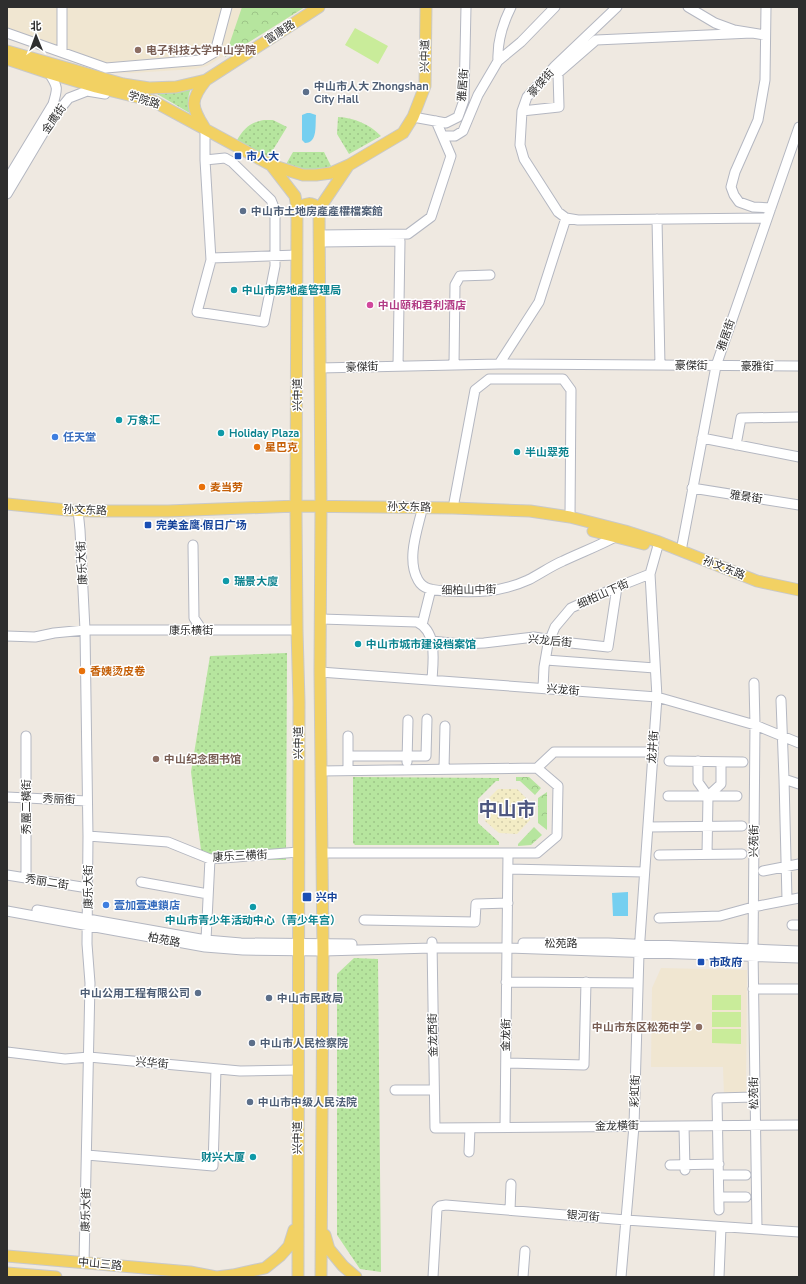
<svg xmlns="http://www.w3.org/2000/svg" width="806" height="1284" viewBox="0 0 806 1284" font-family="'Nunito Sans','Noto Sans SC',sans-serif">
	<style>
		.education { fill: #f0e6d1 }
		.grass { fill: url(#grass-dots) }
		.forest { fill: url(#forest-crowns) }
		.sand { fill: url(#sand-dots) }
		.pitch { fill: #c9ec9a }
		.water { fill: #75cff0 }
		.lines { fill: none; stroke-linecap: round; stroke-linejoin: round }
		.minor-casing { stroke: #b4b7c1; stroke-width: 11 }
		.major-casing { stroke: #c9c9c9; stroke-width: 13 }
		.minor { stroke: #fff; stroke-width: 9 }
		.major { stroke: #f2d163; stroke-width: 11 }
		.education-dot { fill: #8d6e63; stroke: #fff; stroke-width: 1.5 }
		.service-dot { fill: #5c6f8a; stroke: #fff; stroke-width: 1.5 }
		.transit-dot { fill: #1a4fb4; stroke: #fff; stroke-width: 1.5 }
		.culture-dot { fill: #0f9aa8; stroke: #fff; stroke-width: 1.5 }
		.hotel-dot { fill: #d1479c; stroke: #fff; stroke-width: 1.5 }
		.shop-dot { fill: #3f7fe0; stroke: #fff; stroke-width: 1.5 }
		.food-dot { fill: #e8710a; stroke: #fff; stroke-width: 1.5 }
		.labels { text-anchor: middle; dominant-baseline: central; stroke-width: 3; stroke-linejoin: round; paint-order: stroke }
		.street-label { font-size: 11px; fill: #2e2e2e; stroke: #fff }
		.education-label { font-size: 11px; font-weight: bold; fill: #785e54; stroke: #fff; text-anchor: start }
		.service-label { font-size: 11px; font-weight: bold; fill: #4e5e75; stroke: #fff; text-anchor: start }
		.transit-label { font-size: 11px; font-weight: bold; fill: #164399; stroke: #fff; text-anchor: start }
		.culture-label { font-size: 11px; font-weight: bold; fill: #0d838f; stroke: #fff; text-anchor: start }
		.hotel-label { font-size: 11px; font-weight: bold; fill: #b23c85; stroke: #fff; text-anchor: start }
		.shop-label { font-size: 11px; font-weight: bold; fill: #366cbe; stroke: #fff; text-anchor: start }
		.food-label { font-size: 11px; font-weight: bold; fill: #c56008; stroke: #fff; text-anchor: start }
		.town-label { font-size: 19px; font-weight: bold; fill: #4d5680; stroke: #fff }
	</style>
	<defs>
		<pattern id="grass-dots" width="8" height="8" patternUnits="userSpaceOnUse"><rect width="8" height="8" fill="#b6e59e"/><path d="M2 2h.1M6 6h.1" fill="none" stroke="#9dc588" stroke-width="1.8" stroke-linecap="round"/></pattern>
		<pattern id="forest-crowns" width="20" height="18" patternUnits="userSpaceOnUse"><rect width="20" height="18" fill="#b6e59e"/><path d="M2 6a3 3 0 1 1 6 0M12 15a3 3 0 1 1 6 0" fill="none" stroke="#9dc588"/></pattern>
		<pattern id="sand-dots" width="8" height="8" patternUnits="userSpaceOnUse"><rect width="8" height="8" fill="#f3ecc5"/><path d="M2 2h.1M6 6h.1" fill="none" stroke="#d1cbaa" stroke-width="1.8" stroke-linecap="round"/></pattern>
	</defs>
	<rect width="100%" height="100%" fill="#efe9e1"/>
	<path class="education" d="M7,7H307L207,66L195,69L132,73L107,72L7,39Z
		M661,968L747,970L746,1095H724L723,1067H651L652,988Z"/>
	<path class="grass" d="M193,86C186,95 188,105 193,115L152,91Z
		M338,117C355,118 369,124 381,136L349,154L337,134Z
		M264,120H273L287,127L268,158L237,140C244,128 251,122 264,120Z
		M293,152H324L331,166C315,174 302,171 285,166Z
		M287,653L286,860L202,858L191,772L210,656Z
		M353,777L499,778V781H496L478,799V823L499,842V845H355L353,843Z
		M354,958L378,959L381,1272L360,1269L337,1235V974Z"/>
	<path class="forest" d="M242,7H305L225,57Z
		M516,777H529L541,788L535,795L520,781H516Z
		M547,792V830L538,823V798Z
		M534,827L542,835L531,845L518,846V844Z"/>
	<path class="sand" d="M498,789H517L530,802V820L517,834L499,833L485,821V802Z"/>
	<path class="pitch" d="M355,28L388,46L378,64L345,45Z
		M712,995H741V1010H712Z
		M712,1012H741V1027H712Z
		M712,1029H741V1044L712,1043Z"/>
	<path class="water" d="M307,113H310L316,115C315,125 318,143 305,143L302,140V115Z
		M628,892V916H613L612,893Z"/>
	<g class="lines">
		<g class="minor-casing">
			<path id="minor" d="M62,7V52
				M617,7L555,66L527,97L522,111L520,145L524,159L558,212L566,218L578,220L767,218
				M688,7L715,23L734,30L765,35
				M766,7L765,80L758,120L735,172L731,187L734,195L739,202L753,207L771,208
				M7,33L106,68L201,60L215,52L227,7
				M498,61C497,42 503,23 511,7
				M522,111L559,107L558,73L596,40L752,33
				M413,117L446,123L458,117L464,100L466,7
				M443,136H455L463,131L478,95L498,61L521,42L555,7
				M205,160L225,158L232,162L271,200L275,210V266L264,322L197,312L211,260L205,160V128
				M7,180L53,104C58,88 58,87 49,73
				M7,194L51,120L69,98L87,91L105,94
				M657,219L660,365
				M320,235L408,234L431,217L451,156L436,121
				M320,242L400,241L398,366
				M211,258L297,255
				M499,364L539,302L566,218
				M454,365L455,285L460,276L490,275
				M320,368L499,364L799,366
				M702,438L799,457
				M736,445L741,418L799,417
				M692,488L799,505
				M453,508L475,390L489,379H563L571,390L570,517
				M78,510L80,530L85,630L88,836L87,944L90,983L84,1263
				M421,514C416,534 407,561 418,580C424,591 436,590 448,591C476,593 502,592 528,580C540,574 551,566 563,561C582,552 601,545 619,535
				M193,545L194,618L202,630
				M681,551L716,366L799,127
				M321,619L417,622C438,632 433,661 432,680
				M422,625L431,589
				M7,636L35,637L54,633L85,630H297
				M432,641L460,644L484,643L534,637L571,643L608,647L617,587
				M546,660L655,668
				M320,672L657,697L755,725L799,743
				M754,683L755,725L753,949L757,1229
				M543,688L544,667L548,644L555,627L571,608L617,587L650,574
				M781,700L784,779L787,900
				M348,756H426L427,719
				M669,761L743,762
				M698,761V782L708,796L707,854
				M407,762L408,720
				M444,769L445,726
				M348,770V736
				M321,771L537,768L554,752H653
				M784,779L799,784
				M668,796H737
				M708,796L721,784V762
				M7,797L87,801
				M648,827L742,826
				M88,836L168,842L210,859L299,852
				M322,853H537L557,836L558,786L537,768
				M659,855L742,854
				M508,869L644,872
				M763,871L799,864
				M7,875L88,888
				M26,878V736
				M141,882L208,894
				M37,910L206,940L241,943L352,944
				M7,911L205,947L243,950L323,951L432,948H507L799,958
				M659,918L720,916L753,907L799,898
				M364,920L475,922L476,904L508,903
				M792,925H799
				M206,940L210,859
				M432,942L435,1128L799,1125
				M523,943H608L799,951
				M506,982L638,983
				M753,989H799
				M7,1052L65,1059L89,1057L240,1071L298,1070
				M506,1063L584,1065L586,982
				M395,1090H434
				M684,1126L685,1170
				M505,1127L508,854
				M469,1152L470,1128
				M87,1155L213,1166L216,1069
				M670,1165L719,1164
				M719,1175H746
				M719,1197H746
				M510,1210L511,1184
				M719,1210L717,1098L754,1097
				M433,1277L437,1209L440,1206L446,1205L626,1220L799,1232
				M523,1277L525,1251
				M621,1277L634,1126L639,953L657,697L650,574L659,542
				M719,1277L721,1227"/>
		</g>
		<g class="major-casing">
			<path id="major" d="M7,51L123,84L149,88L176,87L206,80
				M7,59L49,73L96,87L153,101L271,165L303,175H316L331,173L349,165L403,133L413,117L425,86L426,7
				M204,127C191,106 190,100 206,80L319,7
				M271,165L295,196L297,208L296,513L297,630L299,702L298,1277
				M297,208C307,203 311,201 319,209
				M319,209L321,506L320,672L323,951L321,1277
				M319,209L348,166
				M7,504L67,510L92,511H168L296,506L453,508L530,511L570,517L625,531L659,542L757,581L799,590
				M593,531L644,544
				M325,1235L329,1249L343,1266L356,1277
				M7,1256L190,1272L216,1277
				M7,1273L56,1277
				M217,1277L233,1275L265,1268L280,1256L289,1246L294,1230"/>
		</g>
		<use href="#minor" class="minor"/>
		<use href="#major" class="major"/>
	</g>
	<g class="education-dot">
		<circle cx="138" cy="50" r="4"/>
		<circle cx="156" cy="759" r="4"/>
		<circle cx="699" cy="1027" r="4"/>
	</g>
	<g class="service-dot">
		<circle cx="306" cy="92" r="4"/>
		<circle cx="243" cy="211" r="4"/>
		<circle cx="198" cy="993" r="4"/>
		<circle cx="269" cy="998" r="4"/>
		<circle cx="252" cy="1043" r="4"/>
		<circle cx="250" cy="1102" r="4"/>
	</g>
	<g class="transit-dot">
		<rect x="234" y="152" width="8" height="8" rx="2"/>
		<rect x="144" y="521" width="8" height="8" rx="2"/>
		<rect x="302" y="892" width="10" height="10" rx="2"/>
		<rect x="697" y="958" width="8" height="8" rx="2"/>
	</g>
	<g class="culture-dot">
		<circle cx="234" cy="290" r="4"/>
		<circle cx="119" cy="420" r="4"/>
		<circle cx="221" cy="433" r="4"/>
		<circle cx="517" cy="452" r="4"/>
		<circle cx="226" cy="581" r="4"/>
		<circle cx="358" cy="644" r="4"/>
		<circle cx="253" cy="907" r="4"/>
		<circle cx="253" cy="1157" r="4"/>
	</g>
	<circle class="hotel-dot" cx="370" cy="305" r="4"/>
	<g class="shop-dot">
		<circle cx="55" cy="437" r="4"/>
		<circle cx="106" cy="905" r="4"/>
	</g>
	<g class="food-dot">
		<circle cx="257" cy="447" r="4"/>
		<circle cx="202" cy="487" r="4"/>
		<circle cx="82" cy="671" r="4"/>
	</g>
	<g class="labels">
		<g class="street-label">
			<text transform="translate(280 32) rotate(-33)">富康路</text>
			<text transform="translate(425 56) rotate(-89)">兴中道</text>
			<text transform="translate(541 83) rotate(-49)">豪傑街</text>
			<text transform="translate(463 85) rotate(-86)">雅居街</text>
			<text transform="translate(144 100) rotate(18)">学院路</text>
			<text transform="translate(54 119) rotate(-55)">金鹰街</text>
			<text transform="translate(726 335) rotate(-71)">雅居街</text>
			<text x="691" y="365">豪傑街</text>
			<text x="757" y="366">豪雅街</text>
			<text transform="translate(362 367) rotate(-2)">豪傑街</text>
			<text transform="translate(297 395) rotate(-90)">兴中道</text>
			<text transform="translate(746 497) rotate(9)">雅景街</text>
			<text transform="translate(409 507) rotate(1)">孙文东路</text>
			<text transform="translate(85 510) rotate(2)">孙文东路</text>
			<text transform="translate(82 563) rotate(-93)">康乐大街</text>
			<text transform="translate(724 568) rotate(22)">孙文东路</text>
			<text transform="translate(469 590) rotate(-1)">细柏山中街</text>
			<text transform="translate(603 594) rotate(-24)">细柏山下街</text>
			<text x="191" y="630">康乐横街</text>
			<text transform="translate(550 641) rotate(5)">兴龙后街</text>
			<text transform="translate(563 690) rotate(4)">兴龙街</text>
			<text transform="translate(298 743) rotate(-90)">兴中道</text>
			<text transform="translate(653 747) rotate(-86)">龙井街</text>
			<text transform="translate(59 799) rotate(3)">秀丽街</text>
			<text transform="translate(26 807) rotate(-90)">秀麗二橫街</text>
			<text transform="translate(754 841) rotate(-89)">兴苑街</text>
			<text transform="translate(240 856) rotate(-3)">康乐三横街</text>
			<text transform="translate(47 882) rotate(9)">秀丽二街</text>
			<text transform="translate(88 887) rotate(-90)">康乐大街</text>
			<text transform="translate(164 940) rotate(11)">柏苑路</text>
			<text x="561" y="943">松苑路</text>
			<text transform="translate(433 1035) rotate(-91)">金龙西街</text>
			<text transform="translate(506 1035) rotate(-89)">金龙街</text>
			<text transform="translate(152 1063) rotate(5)">兴华街</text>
			<text transform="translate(635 1091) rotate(-88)">彩虹街</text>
			<text transform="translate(754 1093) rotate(-91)">松苑街</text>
			<text transform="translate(617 1126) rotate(-1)">金龙横街</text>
			<text transform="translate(297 1138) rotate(-90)">兴中道</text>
			<text transform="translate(86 1210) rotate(-89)">康乐大街</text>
			<text transform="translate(583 1216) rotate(5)">银河街</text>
			<text transform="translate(100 1264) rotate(5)">中山三路</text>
		</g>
		<g class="education-label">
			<text x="146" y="50">电子科技大学中山学院</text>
			<text x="164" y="759">中山纪念图书馆</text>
			<text x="691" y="1027" text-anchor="end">中山市东区松苑中学</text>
		</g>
		<g class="service-label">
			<text x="314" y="86">中山市人大 Zhongshan<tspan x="314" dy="13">City Hall</tspan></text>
			<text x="251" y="211">中山市土地房產產權檔案館</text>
			<text x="190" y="993" text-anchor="end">中山公用工程有限公司</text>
			<text x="277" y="998">中山市民政局</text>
			<text x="260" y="1043">中山市人民检察院</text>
			<text x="258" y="1102">中山市中级人民法院</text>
		</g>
		<g class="transit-label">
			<text x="246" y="156">市人大</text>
			<text x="156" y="525">完美金鹰·假日广场</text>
			<text x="316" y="897">兴中</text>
			<text x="709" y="962">市政府</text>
		</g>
		<g class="culture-label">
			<text x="242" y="290">中山市房地產管理局</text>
			<text x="127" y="420">万象汇</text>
			<text x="229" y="433">Holiday Plaza</text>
			<text x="525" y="452">半山翠苑</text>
			<text x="234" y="581">瑞景大廈</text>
			<text x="366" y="644">中山市城市建设档案馆</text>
			<text x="253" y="920" text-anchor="middle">中山市青少年活动中心（青少年宫）</text>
			<text x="245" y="1157" text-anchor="end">财兴大厦</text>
		</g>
		<g class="hotel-label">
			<text x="378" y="305">中山頤和君利酒店</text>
		</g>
		<g class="shop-label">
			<text x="63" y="437">任天堂</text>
			<text x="114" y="905">壹加壹連鎖店</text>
		</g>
		<g class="food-label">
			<text x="265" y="447">星巴克</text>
			<text x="210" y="487">麦当劳</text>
			<text x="90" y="671">香姨烫皮卷</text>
		</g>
		<g class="town-label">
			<text x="507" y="810">中山市</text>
		</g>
	</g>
	<rect width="806" height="1284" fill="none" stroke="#2e2e2e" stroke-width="16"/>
	<g transform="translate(36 36) rotate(359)" stroke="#ffffff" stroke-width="3" paint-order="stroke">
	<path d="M0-3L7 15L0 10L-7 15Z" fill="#2e2e2e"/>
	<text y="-6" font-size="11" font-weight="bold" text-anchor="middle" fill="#2e2e2e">北</text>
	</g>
</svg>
